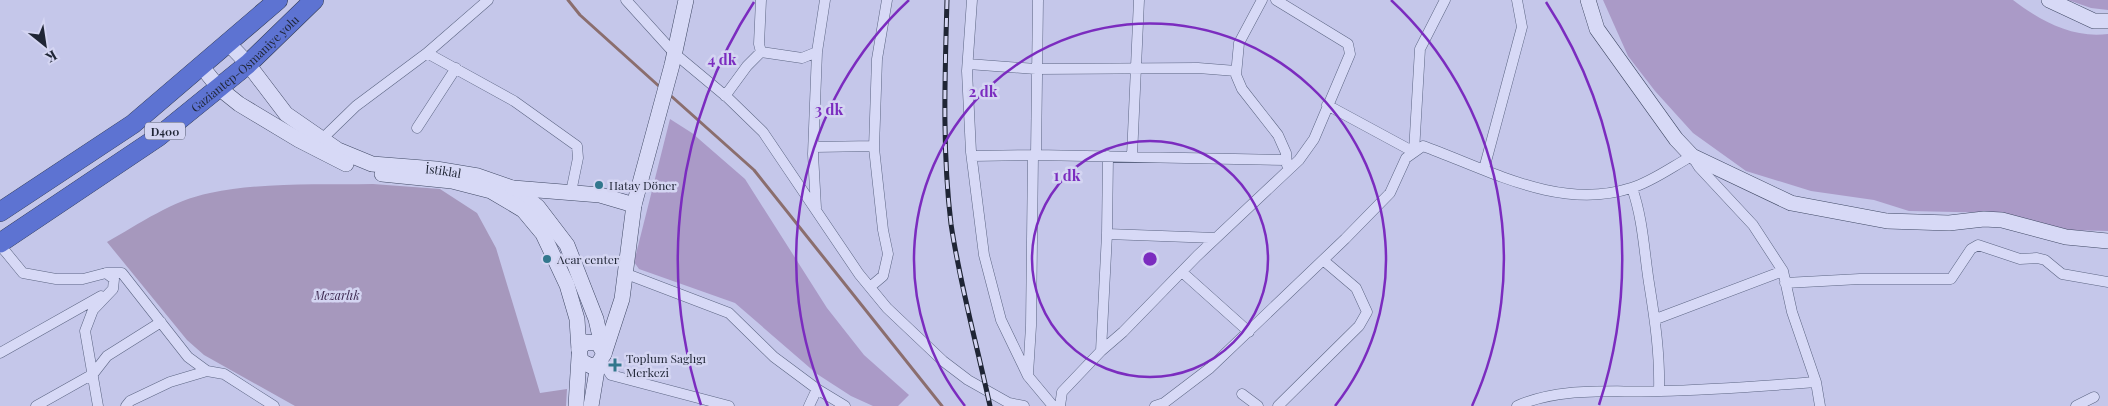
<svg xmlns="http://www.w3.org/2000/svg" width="2108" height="406" viewBox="0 0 2108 406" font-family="'Playfair Display',serif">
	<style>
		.green { fill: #aa9ac7 }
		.cemetery { fill: #a698bd }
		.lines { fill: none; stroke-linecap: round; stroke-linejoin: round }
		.stream { stroke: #8b6e6e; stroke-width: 3 }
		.street-casing { stroke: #5c6583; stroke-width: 11 }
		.secondary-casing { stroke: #404965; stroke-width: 16 }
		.highway-casing { stroke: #303a51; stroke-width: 20 }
		.street { stroke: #d7d9f6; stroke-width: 10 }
		.secondary { stroke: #d7d9f6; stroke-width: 15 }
		.highway { stroke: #5d73d2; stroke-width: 19 }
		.rail-casing { stroke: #1f2535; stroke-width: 5 }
		.rail { stroke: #d4d5f2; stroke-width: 3; stroke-dasharray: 9; stroke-linecap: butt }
		.ring { fill: none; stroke: #7b2cbf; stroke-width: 2.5 }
		.poi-dot { fill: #32778d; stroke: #d4d5f2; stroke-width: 2 }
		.labels { text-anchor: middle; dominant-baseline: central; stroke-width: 5; stroke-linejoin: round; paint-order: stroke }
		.shield { fill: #d4d5f2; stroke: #555a6e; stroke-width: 1 }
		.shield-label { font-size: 11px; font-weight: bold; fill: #1f2535 }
		.street-label { font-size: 12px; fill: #1f2535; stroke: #d4d5f2 }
		.poi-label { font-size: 12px; fill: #1f2535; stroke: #d4d5f2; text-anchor: start }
		.park-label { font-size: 12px; font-style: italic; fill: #3b274f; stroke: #d4d5f2 }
		.centre { fill: #7b2cbf; stroke: #d4d5f2; stroke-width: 2.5 }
		.ring-label { font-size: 15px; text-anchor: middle; font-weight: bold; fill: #7b2cbf; stroke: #d4d5f2; stroke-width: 5; stroke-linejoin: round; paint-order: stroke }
	</style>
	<rect width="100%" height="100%" fill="#c5c7ea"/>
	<path class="green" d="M1603,0H2013C2039,20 2073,39 2108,34V231L2068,230L2002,213L1909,211L1874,200L1811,191L1746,171L1693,133L1655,91L1628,56Z
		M2068,0H2108V10L2091,8Z
		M670,119L692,133L745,179L827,308L864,355L909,395L898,406H873L851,396L817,374L735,303L639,269L634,262Z"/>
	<path class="cemetery" d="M373,184L440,189L477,213L496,248L540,393L567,389L566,406H295L204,355L187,340L107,242C139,224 173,200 210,193C263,182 319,185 373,184Z"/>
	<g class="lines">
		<path class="stream" d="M568,0L580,15L661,88
			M670,95L754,170L942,406"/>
		<g class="street-casing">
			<path id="street" d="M626,0L674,53L728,98L763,132L859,274L887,308L943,361L968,380L1009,403L1024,406
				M972,0L967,71L971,152L984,255L1001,320L1028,376L1053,406
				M1262,0L1239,43L1236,75L1242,89L1278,135L1286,153L1287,165
				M761,52L759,44L761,0
				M427,53L488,0
				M968,64L1036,69L1198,68L1236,71
				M725,96L747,66L761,52L802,58L817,52L825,0
				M1327,105L1414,152L1420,49L1445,0
				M417,128L456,68
				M322,139L356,106L427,53L514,101L577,146L578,158L571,192
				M814,147L874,146
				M1036,155L1038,0
				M972,156L1036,155L1286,160
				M1132,156L1139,0
				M1484,169L1522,27L1517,0
				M1632,188C1643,219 1644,251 1649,283C1655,320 1660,354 1659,391
				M816,208L813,154L817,52
				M1107,234L1108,156
				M0,245L23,273L56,279H83L106,273L114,279L113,289L93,310L85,331L98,406
				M1182,272L1249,332
				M106,273H122L188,357L207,371L224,374L274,406
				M624,273L729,313L774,357L817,389L845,406
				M1785,283L1860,279H1951L1971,249L1978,245L2020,259L2037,258L2045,260L2062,274L2108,282
				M870,287L883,276L888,254L883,230L874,148L877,59L887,0
				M1656,319L1783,271
				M1101,351L1107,234L1216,238
				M0,353L101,296
				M602,361L611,375L729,406
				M1028,374L1031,326L1033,155
				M1242,394L1258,406
				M36,406L93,374L107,356L161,322
				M126,406L130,401L170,382L207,371
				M809,406L817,389
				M1060,406L1062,392L1101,351L1123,332L1197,256L1299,160L1314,139L1350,54L1348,44L1276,0
				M1155,406L1164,403L1210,368L1345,239L1390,193L1406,158L1423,146C1489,170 1560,211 1631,188C1652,182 1673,166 1692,156L1699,167L1753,225L1783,271L1792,312L1816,382L1820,406
				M1278,406L1359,326L1367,312L1356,288L1323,260
				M1517,406C1562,386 1613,393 1660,391C1712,390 1764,386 1816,382
				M2076,406L2094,397"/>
		</g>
		<g class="secondary-casing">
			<g id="secondary">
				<path d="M1588,0L1597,29L1676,139L1692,156L1791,203L1887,221L1949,223L1984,219L2002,220L2066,237L2108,241"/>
				<path d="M2049,0L2094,21H2108"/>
				<path id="s1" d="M229,44L248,64L286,114L338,150L372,164L436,169L478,176L515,189L538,207L567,245L596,319L603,350"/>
				<path d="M202,67L219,88L239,104L299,140L346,164"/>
				<path d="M382,174L452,181L491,191L523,210L543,234L567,285L577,319L579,350"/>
				<path d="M513,188L600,195L634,205"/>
				<path d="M604,354L622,299L634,205L672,65L686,0"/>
				<path d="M576,406L579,357"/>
				<path d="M591,406L598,364L604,354L598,343L585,342L579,350L581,361L591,366L598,364"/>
			</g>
		</g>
		<g class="highway-casing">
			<g id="highway">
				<path d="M0,212L133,124L278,0"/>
				<path id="s2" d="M0,243L158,137L248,64L314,0"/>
			</g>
		</g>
		<use href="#street" class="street"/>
		<use href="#secondary" class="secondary"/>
		<use href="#highway" class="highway"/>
		<g class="rail-casing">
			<path id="rail" d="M947,0C945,74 942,150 951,224C960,285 977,345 990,406"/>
		</g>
		<use href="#rail" class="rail"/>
	</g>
	<g class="ring">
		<circle cx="1150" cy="259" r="118"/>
		<path d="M965 406A236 236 0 1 1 1335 406"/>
		<path d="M828 406A354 354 0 0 1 909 0M1391 0A354 354 0 0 1 1472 406"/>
		<path d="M701 405A472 472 0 0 1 754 2M1546 2A472 472 0 0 1 1599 405"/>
	</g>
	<g class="poi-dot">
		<circle cx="599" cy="185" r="5"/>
		<circle cx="547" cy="259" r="5"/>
		<path d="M612.5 357.5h5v5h5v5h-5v5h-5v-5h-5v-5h5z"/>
	</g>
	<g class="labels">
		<rect class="shield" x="145" y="122.5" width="40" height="17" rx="4"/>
		<g class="shield-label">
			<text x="165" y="131">D400</text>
		</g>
		<g class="street-label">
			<text stroke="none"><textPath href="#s2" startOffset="304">Gaziantep-Osmaniye yolu</textPath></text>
			<text stroke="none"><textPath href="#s1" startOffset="262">İstiklal</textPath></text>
		</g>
		<g class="poi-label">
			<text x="609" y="185">Hatay Döner</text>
			<text x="557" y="259">Acar center</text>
			<text x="626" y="358">Toplum Saglıgı<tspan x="626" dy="14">Merkezi</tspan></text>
		</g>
		<g class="park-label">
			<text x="337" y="295">Mezarlık</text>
		</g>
	</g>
	<circle cx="1150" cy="259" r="8" class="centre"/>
	<g class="ring-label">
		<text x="722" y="65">4 dk</text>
		<text x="983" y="97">2 dk</text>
		<text x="829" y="115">3 dk</text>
		<text x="1067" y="181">1 dk</text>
	</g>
	<g transform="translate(45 45) rotate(150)" stroke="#d4d5f2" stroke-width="4" paint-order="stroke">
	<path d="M0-4L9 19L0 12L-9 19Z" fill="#1f2535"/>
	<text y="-8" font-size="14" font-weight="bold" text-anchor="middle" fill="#1f2535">K</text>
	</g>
</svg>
